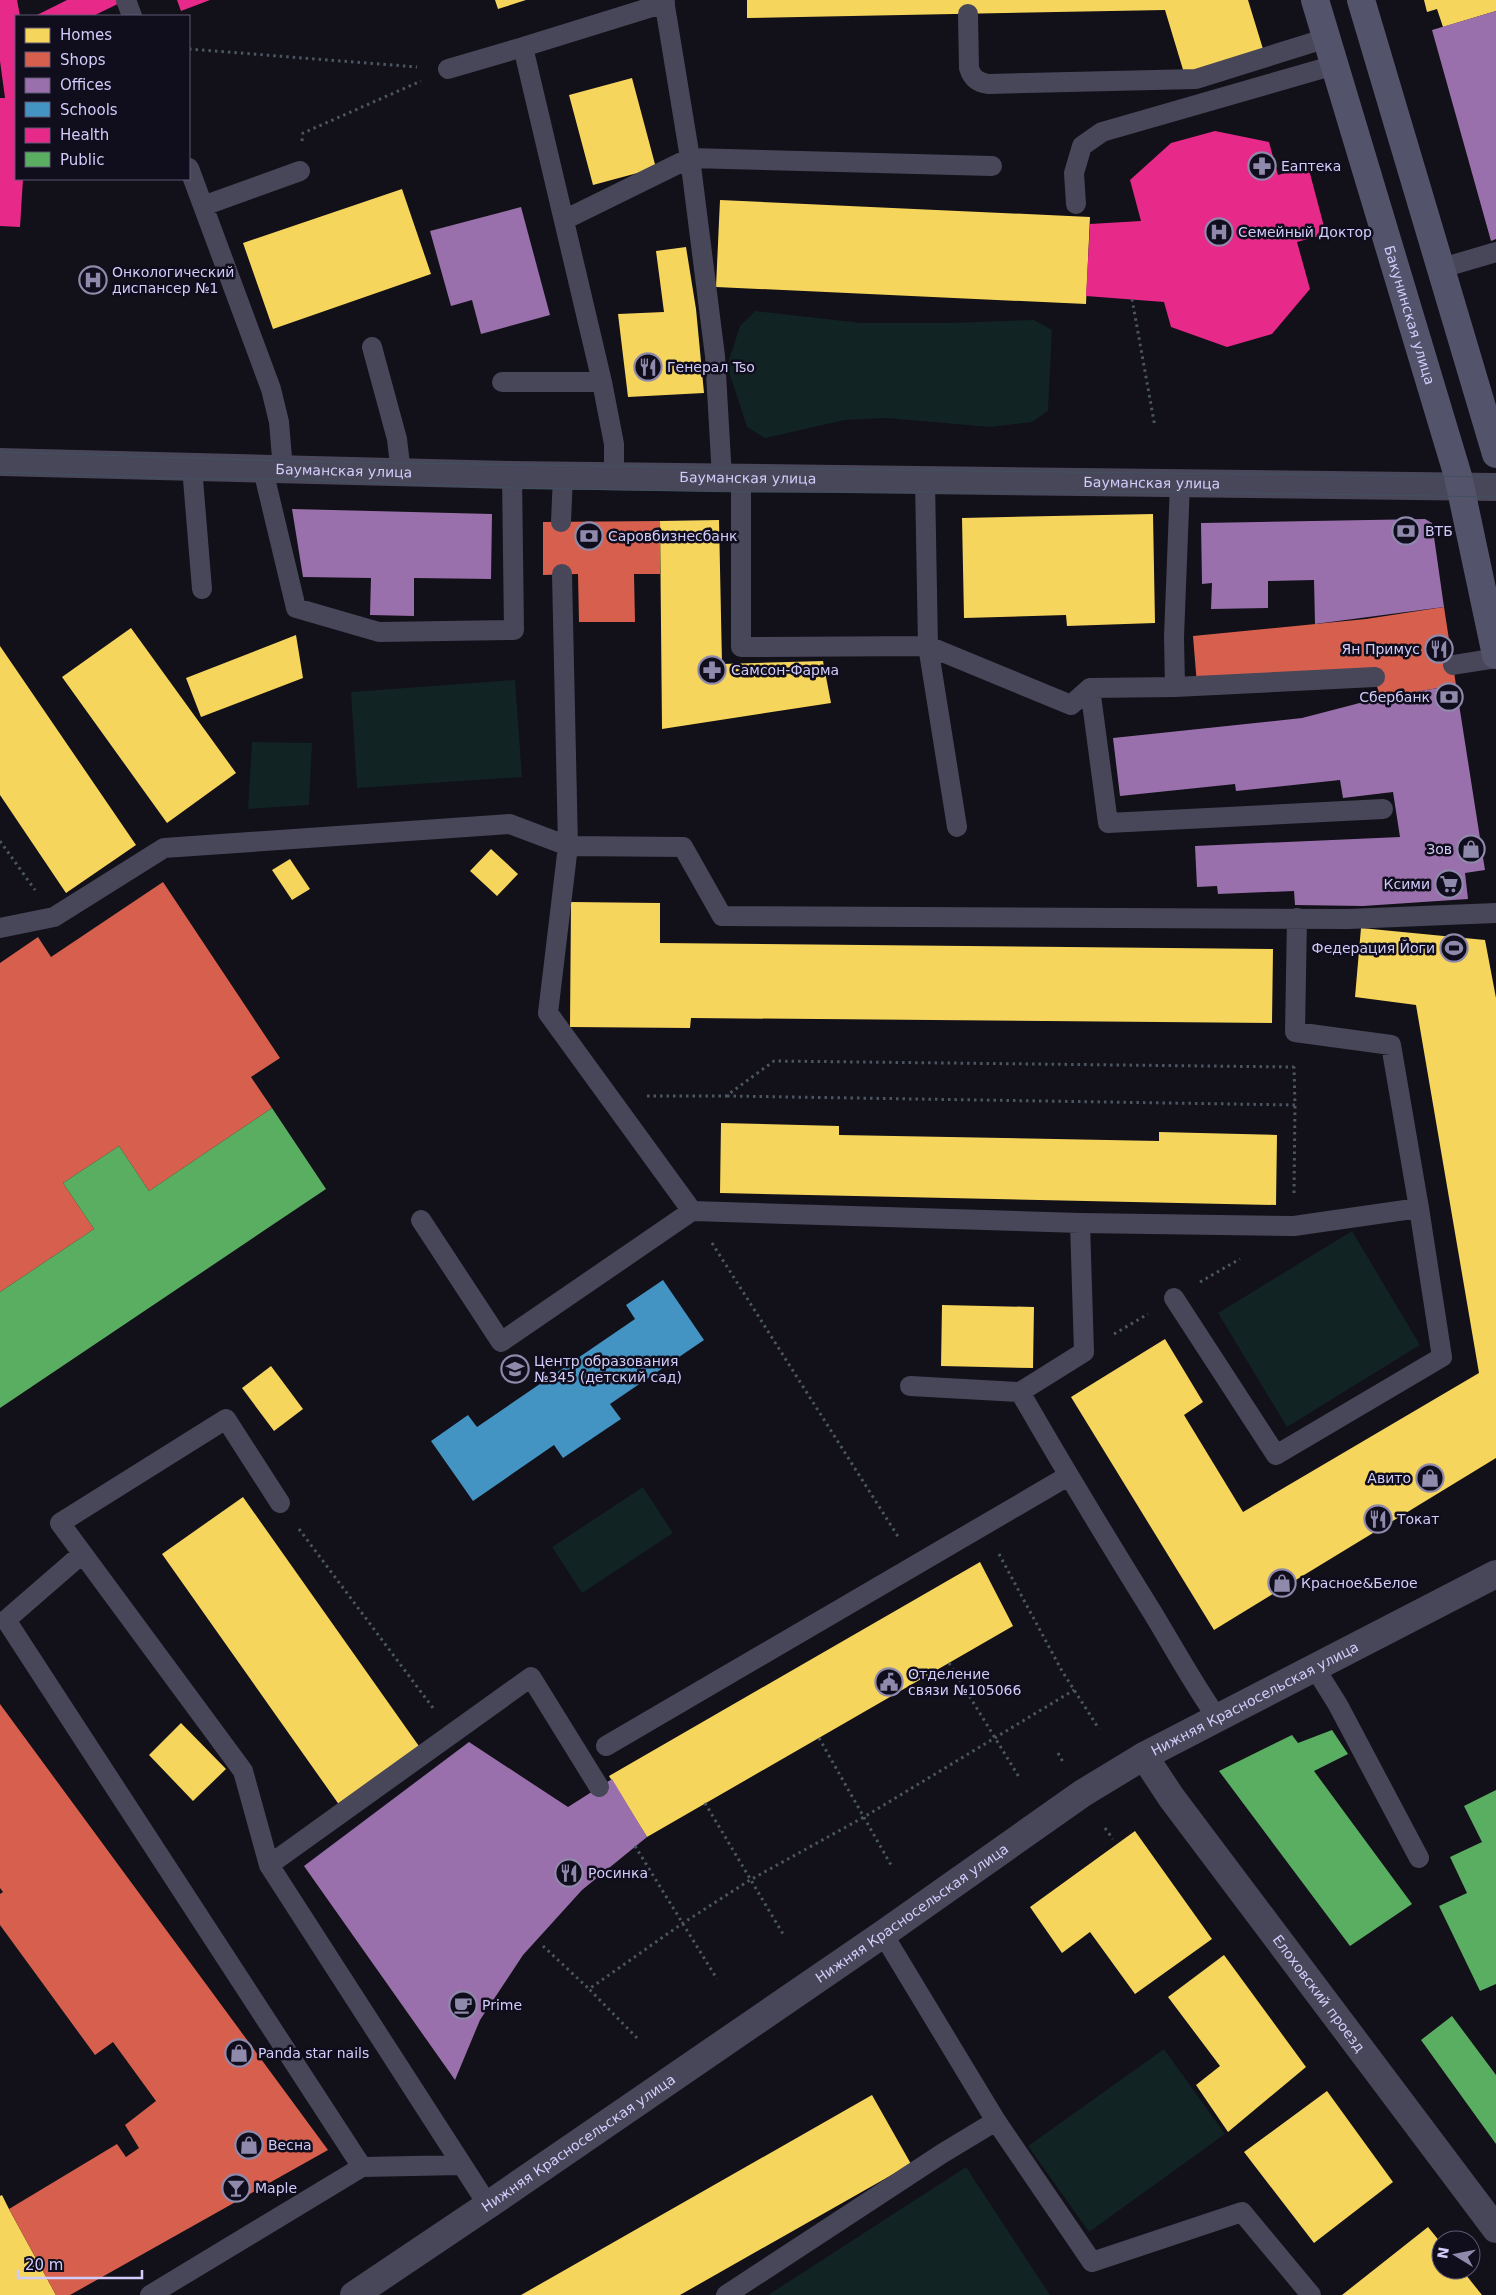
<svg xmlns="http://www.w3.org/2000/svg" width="1496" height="2295" viewBox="0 0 1496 2295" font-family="'DejaVu Sans',sans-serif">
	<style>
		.green { fill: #112323 }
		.homes { fill: #f6d55c }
		.shops { fill: #d6604d }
		.offices { fill: #9970ab }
		.schools { fill: #4393c3 }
		.health { fill: #e7298a }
		.public { fill: #5aae61 }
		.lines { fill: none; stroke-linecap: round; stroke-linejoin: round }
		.path { stroke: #4a5762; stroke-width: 3; stroke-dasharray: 2.5 4; stroke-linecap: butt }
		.service { stroke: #484659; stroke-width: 20 }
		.minor { stroke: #484659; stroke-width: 28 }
		.tertiary { stroke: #484659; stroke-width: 28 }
		.secondary { stroke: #54536c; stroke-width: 28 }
		.tram { stroke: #415260; stroke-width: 1 }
		.labels { text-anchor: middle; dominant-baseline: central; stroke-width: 5; stroke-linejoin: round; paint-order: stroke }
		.poi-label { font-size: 14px; fill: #d2ccfb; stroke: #100d1c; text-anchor: start }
		.street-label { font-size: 14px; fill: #d2ccfb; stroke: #100d1c }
	</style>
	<rect width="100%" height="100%" fill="#121018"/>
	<path class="green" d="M755,311L862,323H947L1034,320L1052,330L1048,411L1032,422L990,427L886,418L845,420L765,438L747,427L727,366L740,326Z
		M515,680L522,777L357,788L351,692Z
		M252,742L312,743L309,805L248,809Z
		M1352,1231L1420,1345L1287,1427L1218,1313Z
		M643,1487L673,1533L582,1593L552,1547Z
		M1164,2049L1225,2134L1089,2232L1028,2146Z
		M966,2167L1050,2295H768Z"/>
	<path class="homes" d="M495,0H526L498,9Z
		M747,0H1248L1263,49L1184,73L1165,10L747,18Z
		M1424,0H1496V11L1443,27L1437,9L1427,12Z
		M632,78L656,168L593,185L569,95Z
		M402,189L431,274L273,329L243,243Z
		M720,200L1090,217L1086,304L716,287Z
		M686,247L696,309L704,393L628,397L618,314L664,312L656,251Z
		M1153,514L1155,623L1067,626L1066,615L964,618L962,518Z
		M719,520L722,664L823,661L831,703L662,729L660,521Z
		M131,628L236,773L167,823L62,677Z
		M296,635L303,678L201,717L186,678Z
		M0,646L136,845L66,893L0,795Z
		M491,849L518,874L497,896L470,871Z
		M290,859L310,889L292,900L272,870Z
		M571,902L660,903V943L1273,949L1272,1023L691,1018L690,1028L570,1027Z
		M1361,928L1485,940L1496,998V1458L1214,1630L1071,1397L1165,1339L1203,1402L1184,1415L1243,1512L1479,1373L1416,1005L1355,997Z
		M721,1123L839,1126V1135L1159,1141V1132L1277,1135L1276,1205L720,1193Z
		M942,1305L1034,1307L1033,1368L941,1366Z
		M271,1366L303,1409L274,1431L242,1388Z
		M243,1497L421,1749L340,1806L162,1554Z
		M980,1562L1013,1626L647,1837L609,1776Z
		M181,1723L226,1769L193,1801L149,1755Z
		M1135,1831L1212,1939L1135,1994L1090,1932L1062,1953L1030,1907Z
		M1224,1955L1306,2067L1228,2132L1196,2085L1220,2066L1168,1997Z
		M1327,2091L1393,2182L1314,2243L1244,2152Z
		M872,2095L911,2164L680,2295H521Z
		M2,2195L9,2209L56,2295H0V2196Z
		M1428,2227L1441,2243V2270H1462L1482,2295H1342Z"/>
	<path class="shops" d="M660,521V574H634L635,622H579L578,574L543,575V522Z
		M1444,607L1456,685L1379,698L1374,668L1197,685L1193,636L1366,619Z
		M163,882L280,1058L251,1077L272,1108L149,1191L119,1146L63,1183L94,1229L0,1292V963L38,937L51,957Z
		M0,1704L328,2150L70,2295H56L9,2209L117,2144L126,2157L139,2148L125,2125L156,2101L113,2042L95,2055L0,1925V1894L3,1892L0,1888Z"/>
	<path class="offices" d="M1496,11V239L1491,241L1432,30Z
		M521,207L550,315L481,334L472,300L451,306L430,231Z
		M292,509L492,514L491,579L414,578V616L370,615L371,578L303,577Z
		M1425,519L1432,523L1444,607L1315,624L1314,580L1268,581V608L1211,609L1212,583L1202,584L1201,523Z
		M1456,685L1485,870L1465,873L1468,899L1363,906L1295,905L1294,891L1218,894L1217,886L1197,887L1195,846L1400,837L1393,792L1343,798L1340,780L1236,791L1235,784L1120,796L1113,738L1302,718L1379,698Z
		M469,1742L568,1807L612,1779L647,1837L582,1890L523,1955L480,2020L455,2080L304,1866Z"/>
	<path class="schools" d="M663,1280L704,1340L610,1404L621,1419L563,1458L554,1445L473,1501L431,1441L468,1415L477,1427L635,1319L626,1305Z"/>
	<path class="health" d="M0,0H17L20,16H16V179H23L20,227L0,226V98H5L0,61Z
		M67,0H126L93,16H35Z
		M177,0H210L181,11Z
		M1215,131L1269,142L1278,175L1308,166L1326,234L1297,242L1310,289L1272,334L1227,347L1171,327L1164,302L1086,296L1090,224L1141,221L1130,180L1171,143Z"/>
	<path class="public" d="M272,1108L326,1189L0,1408V1292L94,1229L63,1183L119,1146L149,1191Z
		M1332,1730L1348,1754L1314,1771L1412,1904L1350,1946L1219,1771L1292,1735L1298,1743Z
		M1496,1790V1984L1480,1991L1439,1906L1467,1893L1450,1857L1482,1842L1464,1806Z
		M1452,2016L1496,2075V2144L1421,2040Z"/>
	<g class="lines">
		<path class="path" d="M189,49L417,67
			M302,141L303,133L421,81
			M1132,299L1155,427
			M0,841L35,890
			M647,1096H726L774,1061L1294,1067V1064
			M727,1096L1295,1105L1294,1067
			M1294,1193L1295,1105
			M712,1243L899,1538
			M1200,1282L1240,1259
			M1114,1334L1148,1314
			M299,1529L433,1708
			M999,1554L1062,1671L1099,1729
			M949,1663L1019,1777
			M819,1738L891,1865
			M1058,1753L1063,1762
			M705,1803L783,1934
			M1105,1828L1113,1839
			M635,1846L717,1979
			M543,1946L589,1989
			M637,2038L589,1989L683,1923L750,1880L864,1817L1074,1690"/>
		<path class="service" d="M126,0L132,16
			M664,0L690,158L715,356L722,478
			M968,14L969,68C972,78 977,82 988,84L1196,79L1327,38
			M448,69L523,47
			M189,168L271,389L279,422L283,470
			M1076,204L1074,173L1082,146L1102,132L1335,65
			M203,206L300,171
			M564,220L690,158L992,166
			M1442,268L1496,252
			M372,347L397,439L401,473
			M502,382H602
			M192,467L202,589
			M263,470L296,608L379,632L514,630L512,475
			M614,477V444L602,382L523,47L665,3
			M741,478V647L928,646L1071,705L1090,688L1175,687L1375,677
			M925,480L928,646L957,827
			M561,522L563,476
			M1453,665L1496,658
			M1175,687L1174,637L1180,483
			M1090,688L1108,823L1383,809
			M0,928L54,917L164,848L510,824L568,846L562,574
			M692,1211L548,1013L568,846L683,847L722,916L1348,919L1496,913
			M421,1220L501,1342L692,1211L1080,1223L1294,1226L1419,1208
			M1174,1298L1276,1455L1442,1357L1419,1208L1391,1045L1295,1032L1297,918
			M910,1386L1020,1392L1084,1352L1080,1223
			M1020,1392C1063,1467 1108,1541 1154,1615C1175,1650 1194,1685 1218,1719
			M280,1503L226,1419L60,1523L243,1771L269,1865L488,2205
			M82,1554L6,1620L362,2167
			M1315,1668L1338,1705L1419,1858
			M606,1746L1068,1476
			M269,1865L531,1677L599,1787
			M883,1934L996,2121L1092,2262L1242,2212L1311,2295
			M150,2295L362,2167L462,2165
			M726,2295L943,2153L996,2121"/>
		<g class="minor">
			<path id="s1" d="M0,462L512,475L1496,487"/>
			<path id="s2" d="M1144,1756L1171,1797L1496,2229"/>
		</g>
		<path class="tertiary" id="s3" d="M354,2295L488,2205L883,1934L1083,1793L1144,1756L1496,1574"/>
		<g class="secondary">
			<path id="s4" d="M1315,0L1458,476L1496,655"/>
			<path d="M1361,0L1496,454"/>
		</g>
		<path class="tram" d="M0,452L284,461L722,468L1496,477
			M0,472L193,479H285L512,488L741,492H1180L1496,497"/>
	</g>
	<defs>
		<g id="pharmacy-ring" transform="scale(1.4375)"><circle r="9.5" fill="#100d1c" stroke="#8f8aac" stroke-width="1.5"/><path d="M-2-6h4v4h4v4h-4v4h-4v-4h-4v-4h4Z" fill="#8f8aac"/></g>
		<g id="hospital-ring" transform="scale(1.4375)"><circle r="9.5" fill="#100d1c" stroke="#8f8aac" stroke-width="1.5"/><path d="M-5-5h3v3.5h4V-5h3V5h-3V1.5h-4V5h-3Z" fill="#8f8aac"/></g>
		<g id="restaurant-ring" transform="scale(1.4375)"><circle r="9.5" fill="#100d1c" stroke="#8f8aac" stroke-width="1.5"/><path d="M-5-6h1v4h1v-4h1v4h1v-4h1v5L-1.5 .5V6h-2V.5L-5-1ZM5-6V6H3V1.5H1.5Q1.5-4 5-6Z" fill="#8f8aac"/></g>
		<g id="bank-ring" transform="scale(1.4375)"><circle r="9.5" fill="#100d1c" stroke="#8f8aac" stroke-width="1.5"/><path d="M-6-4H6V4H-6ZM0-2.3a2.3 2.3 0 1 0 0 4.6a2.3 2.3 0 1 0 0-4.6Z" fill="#8f8aac"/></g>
		<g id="shop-ring" transform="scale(1.4375)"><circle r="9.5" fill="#100d1c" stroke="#8f8aac" stroke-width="1.5"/><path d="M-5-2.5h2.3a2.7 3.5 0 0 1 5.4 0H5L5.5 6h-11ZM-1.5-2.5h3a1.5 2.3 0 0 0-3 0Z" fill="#8f8aac"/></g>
		<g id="supermarket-ring" transform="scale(1.4375)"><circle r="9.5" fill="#100d1c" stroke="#8f8aac" stroke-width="1.5"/><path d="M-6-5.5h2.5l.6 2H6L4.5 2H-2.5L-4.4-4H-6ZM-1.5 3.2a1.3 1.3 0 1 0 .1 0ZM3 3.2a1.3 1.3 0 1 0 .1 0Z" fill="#8f8aac"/></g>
		<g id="stadium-ring" transform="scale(1.4375)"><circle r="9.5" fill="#100d1c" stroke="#8f8aac" stroke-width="1.5"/><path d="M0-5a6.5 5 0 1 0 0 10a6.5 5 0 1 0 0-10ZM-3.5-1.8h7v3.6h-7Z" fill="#8f8aac"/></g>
		<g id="school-ring" transform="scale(1.4375)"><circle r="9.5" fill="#100d1c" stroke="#8f8aac" stroke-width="1.5"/><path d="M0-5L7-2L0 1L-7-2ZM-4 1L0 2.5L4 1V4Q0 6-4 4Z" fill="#8f8aac"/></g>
		<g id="civic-ring" transform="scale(1.4375)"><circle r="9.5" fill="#100d1c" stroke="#8f8aac" stroke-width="1.5"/><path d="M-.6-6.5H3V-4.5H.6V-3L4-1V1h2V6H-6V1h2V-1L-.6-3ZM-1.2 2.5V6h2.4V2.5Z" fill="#8f8aac"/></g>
		<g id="cafe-ring" transform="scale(1.4375)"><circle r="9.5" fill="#100d1c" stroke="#8f8aac" stroke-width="1.5"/><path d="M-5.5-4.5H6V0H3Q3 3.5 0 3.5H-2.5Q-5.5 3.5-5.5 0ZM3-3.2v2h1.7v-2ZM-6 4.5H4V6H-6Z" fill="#8f8aac"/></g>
		<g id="bar-ring" transform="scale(1.4375)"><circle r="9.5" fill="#100d1c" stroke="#8f8aac" stroke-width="1.5"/><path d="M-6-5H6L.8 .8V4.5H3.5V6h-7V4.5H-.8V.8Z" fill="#8f8aac"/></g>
	</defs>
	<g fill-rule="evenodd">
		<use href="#pharmacy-ring" x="1262" y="166"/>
		<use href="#hospital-ring" x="1219" y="232"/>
		<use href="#hospital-ring" x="93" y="280"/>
		<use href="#restaurant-ring" x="648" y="367"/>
		<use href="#bank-ring" x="1406" y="531"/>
		<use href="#bank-ring" x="589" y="536"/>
		<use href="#restaurant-ring" x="1439" y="649"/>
		<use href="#pharmacy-ring" x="712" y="670"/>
		<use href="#bank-ring" x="1449" y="697"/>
		<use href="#shop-ring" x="1471" y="849"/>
		<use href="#supermarket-ring" x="1449" y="884"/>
		<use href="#stadium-ring" x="1454" y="948"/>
		<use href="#school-ring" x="515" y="1369"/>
		<use href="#shop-ring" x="1430" y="1478"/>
		<use href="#restaurant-ring" x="1378" y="1519"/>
		<use href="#shop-ring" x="1282" y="1583"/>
		<use href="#civic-ring" x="889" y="1682"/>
		<use href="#restaurant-ring" x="569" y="1873"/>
		<use href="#cafe-ring" x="463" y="2005"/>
		<use href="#shop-ring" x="239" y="2053"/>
		<use href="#shop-ring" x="249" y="2145"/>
		<use href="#bar-ring" x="236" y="2188"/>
	</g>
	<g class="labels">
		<g class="poi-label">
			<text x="1281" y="166">Еаптека</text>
			<text x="1238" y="232">Семейный Доктор</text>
			<text x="112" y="272">Онкологический<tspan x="112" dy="16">диспансер №1</tspan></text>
			<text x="667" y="367">Генерал Tso</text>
			<text x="1425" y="531">ВТБ</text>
			<text x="608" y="536">Саровбизнесбанк</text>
			<text x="1420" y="649" text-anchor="end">Ян Примус</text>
			<text x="731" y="670">Самсон-Фарма</text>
			<text x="1430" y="697" text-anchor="end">Сбербанк</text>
			<text x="1452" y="849" text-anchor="end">Зов</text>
			<text x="1430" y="884" text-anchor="end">Ксими</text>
			<text x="1435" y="948" text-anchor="end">Федерация Йоги</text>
			<text x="534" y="1361">Центр образования<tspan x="534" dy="16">№345 (детский сад)</tspan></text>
			<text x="1411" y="1478" text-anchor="end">Авито</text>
			<text x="1397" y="1519">Токат</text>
			<text x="1301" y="1583">Красное&amp;Белое</text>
			<text x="908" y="1674">Отделение<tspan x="908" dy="16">связи №105066</tspan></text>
			<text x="588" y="1873">Росинка</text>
			<text x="482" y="2005">Prime</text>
			<text x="258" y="2053">Panda star nails</text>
			<text x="268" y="2145">Весна</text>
			<text x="255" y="2188">Maple</text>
		</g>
		<g class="street-label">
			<text stroke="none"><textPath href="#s4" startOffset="329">Бакунинская улица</textPath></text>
			<text stroke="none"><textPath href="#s1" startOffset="344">Бауманская улица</textPath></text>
			<text stroke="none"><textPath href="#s1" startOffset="748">Бауманская улица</textPath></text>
			<text stroke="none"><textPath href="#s1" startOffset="1152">Бауманская улица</textPath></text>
			<text stroke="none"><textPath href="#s3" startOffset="1081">Нижняя Красносельская улица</textPath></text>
			<text stroke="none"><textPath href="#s3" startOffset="676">Нижняя Красносельская улица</textPath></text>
			<text stroke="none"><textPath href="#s2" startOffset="295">Елоховский проезд</textPath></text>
			<text stroke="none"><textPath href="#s3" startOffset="271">Нижняя Красносельская улица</textPath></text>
		</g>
	</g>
	<rect x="15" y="15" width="175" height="165" fill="#100d1c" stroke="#5e5975"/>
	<rect x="25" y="28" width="25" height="15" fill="#f6d55c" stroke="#5e5975"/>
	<text x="60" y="40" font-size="15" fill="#d2ccfb">Homes</text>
	<rect x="25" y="52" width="25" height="15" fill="#d6604d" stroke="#5e5975"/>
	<text x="60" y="65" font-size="15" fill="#d2ccfb">Shops</text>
	<rect x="25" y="78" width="25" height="15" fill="#9970ab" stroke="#5e5975"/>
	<text x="60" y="90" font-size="15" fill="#d2ccfb">Offices</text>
	<rect x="25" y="102" width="25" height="15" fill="#4393c3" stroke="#5e5975"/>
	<text x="60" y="115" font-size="15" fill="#d2ccfb">Schools</text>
	<rect x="25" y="128" width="25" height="15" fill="#e7298a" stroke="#5e5975"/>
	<text x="60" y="140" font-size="15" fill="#d2ccfb">Health</text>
	<rect x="25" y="152" width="25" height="15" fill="#5aae61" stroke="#5e5975"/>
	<text x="60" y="165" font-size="15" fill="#d2ccfb">Public</text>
	<g transform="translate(1456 2255) rotate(280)"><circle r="24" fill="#100d1c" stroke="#5e5975"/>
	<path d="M0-4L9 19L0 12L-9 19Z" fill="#8f8aac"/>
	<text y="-8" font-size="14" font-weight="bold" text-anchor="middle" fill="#d2ccfb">N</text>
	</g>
	<path d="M18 2270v8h124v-8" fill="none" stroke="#d2ccfb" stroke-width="2.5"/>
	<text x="25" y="2270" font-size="15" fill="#d2ccfb" stroke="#100d1c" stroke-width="4" paint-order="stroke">20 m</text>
</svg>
